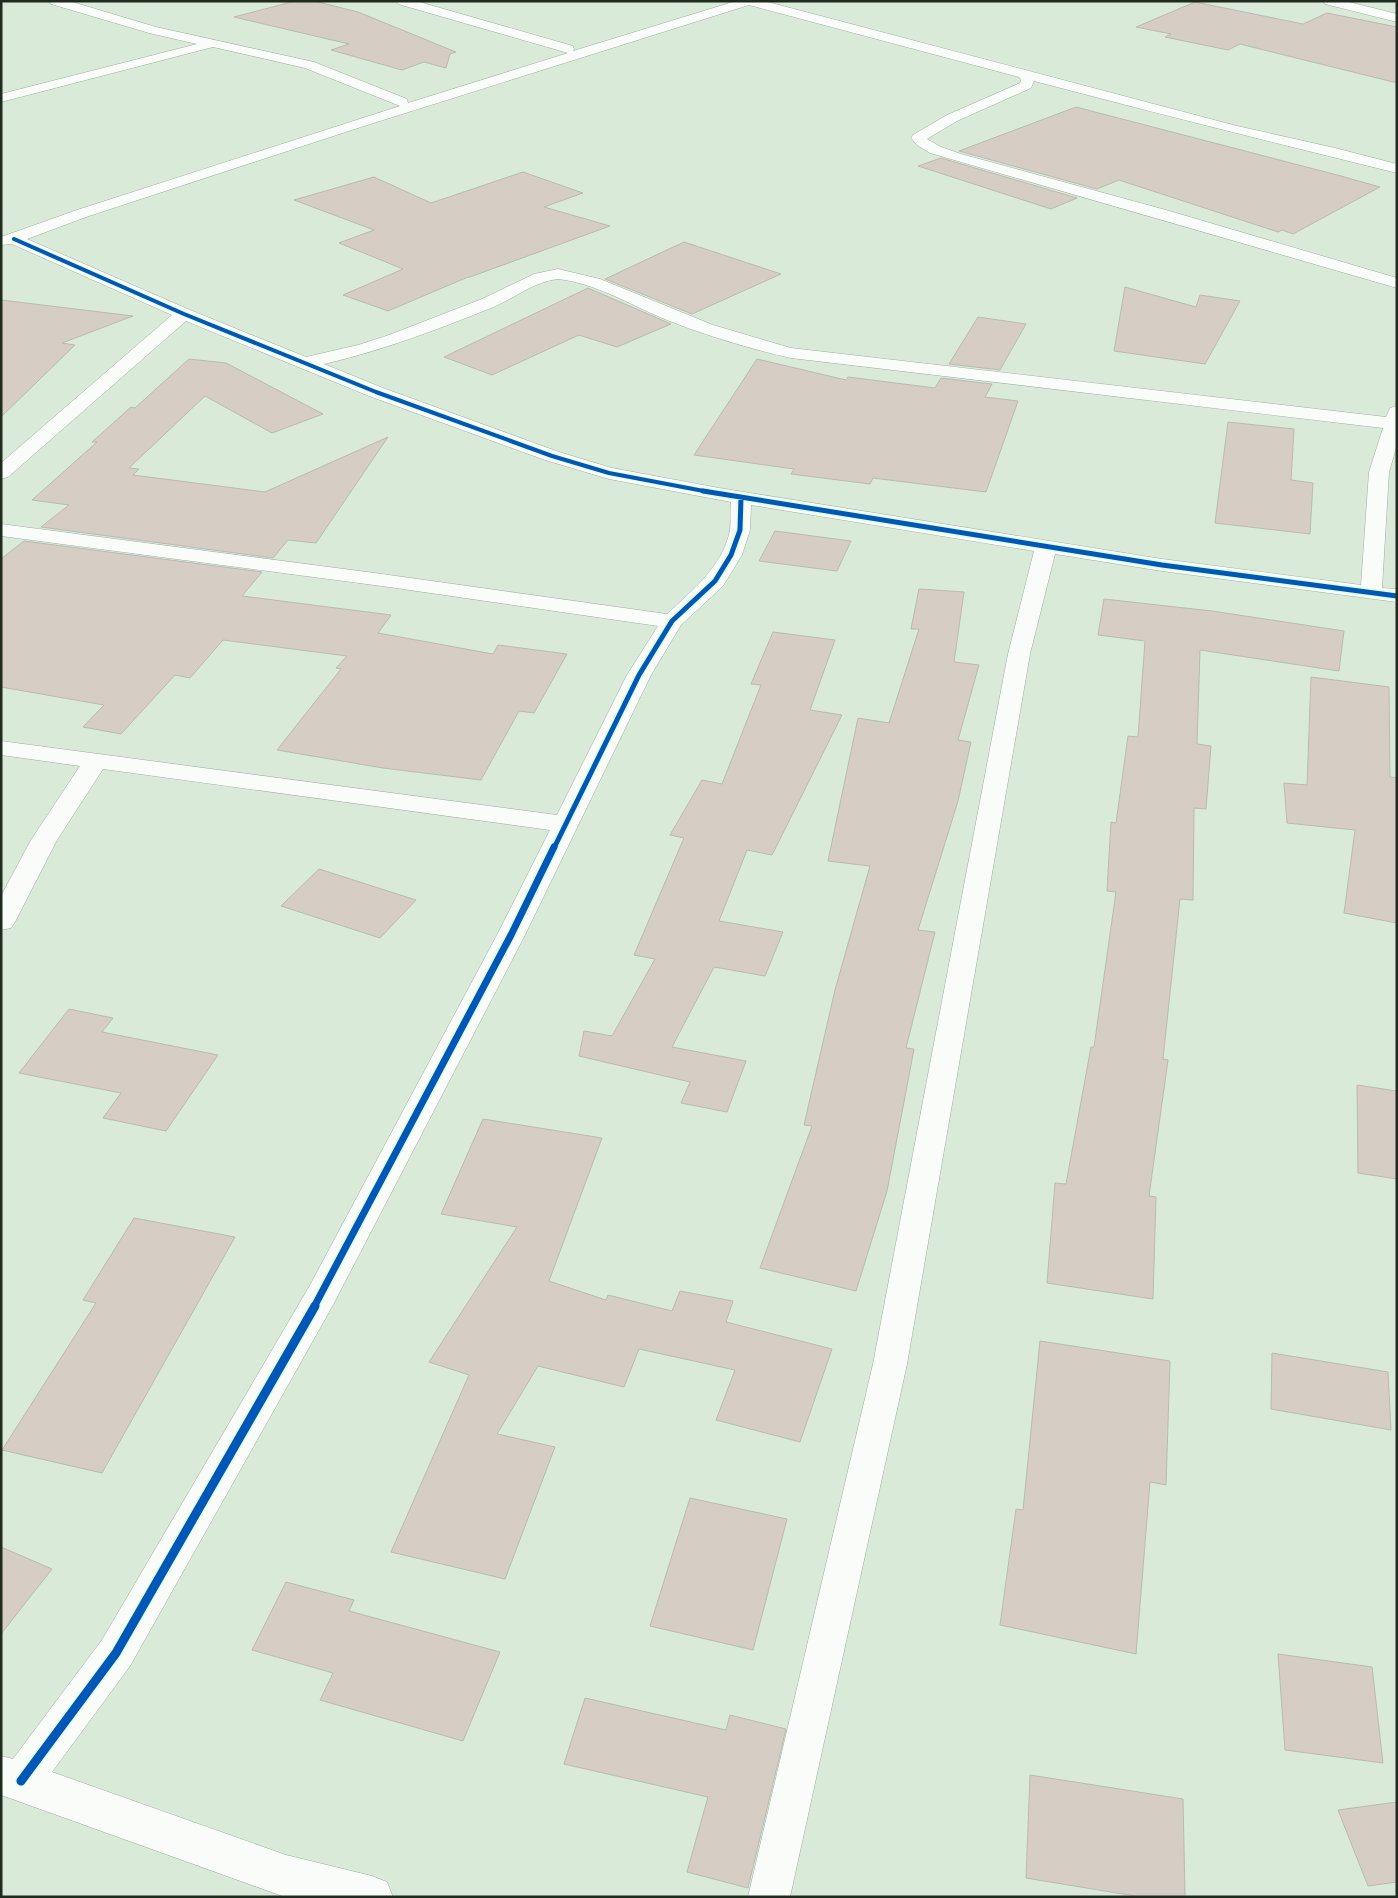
<svg xmlns="http://www.w3.org/2000/svg" width="1398" height="1898" viewBox="0 0 1398 1898" font-family="Montserrat,sans-serif">
	<style>
		.building { fill: #d6cec5; stroke: #babab1 }
		.lines { fill: none; stroke-linecap: round; stroke-linejoin: round }
		.minor-casing { stroke: #a0aea1; stroke-width: 1 }
		.minor { fill: #f9fcf9; fill-rule: evenodd }
		.cycleway-far3-casing { stroke: #deffdf; stroke-width: 5.5 }
		.cycleway-far2-casing { stroke: #deffdf; stroke-width: 8 }
		.cycleway-far1-casing { stroke: #deffdf; stroke-width: 10 }
		.cycleway-casing { stroke: #deffdf; stroke-width: 12 }
		.cycleway-far3 { stroke: #0057b8; stroke-width: 4 }
		.cycleway-far2 { stroke: #0057b8; stroke-width: 5 }
		.cycleway-far1 { stroke: #0057b8; stroke-width: 7 }
		.cycleway { stroke: #0057b8; stroke-width: 9 }
	</style>
	<rect width="100%" height="100%" fill="#d9ead9"/>
	<path class="building" d="M295,1H314L358,12L456,52L450,54L446,68L424,62L402,70L331,50L349,44L234,17Z
		M1195,2L1303,24L1327,13L1397,27V83L1240,44L1228,50L1165,37L1171,34L1136,27Z
		M1076,107L1341,176L1380,187L1293,234L1282,230L1278,232L1119,180L1097,189L959,151Z
		M941,158L1077,198L1051,209L918,166Z
		M523,172L583,193L544,207L610,226L470,277H468L388,311L343,295L403,269L339,243L374,230L294,200L374,177L431,203Z
		M684,242L781,274L692,314L605,279Z
		M1125,287L1196,307L1200,295L1240,301L1205,364L1114,351Z
		M588,288L671,324L617,347L579,335L492,375L444,357Z
		M1,300L133,316L62,343L75,345L1,417Z
		M978,317L1026,324L1000,370L949,364Z
		M189,359L226,363L323,414L272,433L205,396L129,468L139,469L133,475L265,492L388,437L316,543L288,540L273,558L41,527L69,505L32,500L97,442H92L131,407L135,408Z
		M757,359L846,380L848,377L935,388L941,378L992,384L985,397L1018,401L986,492L873,478L870,484L791,474L794,469L694,455Z
		M1228,422L1294,429L1291,480L1313,483L1310,534L1215,523Z
		M775,531L851,541L837,571L759,561Z
		M24,541L262,572L242,596L391,615L378,633L493,654L498,645L567,654L534,713L519,711L481,780L383,768L277,750L341,669L336,668L347,656L223,640L190,678L175,675L121,734L83,727L104,705L1,687V559Z
		M919,589L964,592L954,662L979,665L958,740L971,742L958,801L918,930L935,932L906,1048L914,1049L887,1191L856,1291L760,1268L812,1126L804,1125L835,990L870,866L828,861L858,718L889,723L919,629H911Z
		M1104,599L1212,611L1344,631L1339,671L1200,650L1197,744L1211,746L1206,809L1194,808L1193,900L1180,899L1163,1059L1168,1060L1149,1196L1156,1197L1153,1299L1047,1283L1055,1183L1066,1184L1091,1047H1094L1116,892L1107,891L1111,822L1116,823L1128,736L1138,737L1145,641L1098,635Z
		M773,632L835,640L810,710L842,715L772,855L747,850L719,921L783,932L765,976L714,967L672,1047L746,1061L727,1112L681,1103L690,1082L579,1056L584,1031L612,1036L655,959L634,955L684,838L670,835L702,780L722,784L761,685L751,684Z
		M1311,677L1389,687L1390,777L1397,778V923L1344,913L1355,830L1287,823L1284,783L1307,785Z
		M319,869L416,900L380,938L281,906Z
		M69,1009L113,1018L102,1032L218,1055L166,1131L103,1118L121,1093L19,1073Z
		M1357,1085L1397,1091V1179L1358,1173Z
		M483,1119L602,1138L549,1281L606,1300L608,1295L672,1311L680,1291L733,1301L726,1322L832,1349L800,1442L716,1420L735,1370L639,1349L624,1387L538,1366L497,1434L555,1447L505,1579L391,1552L469,1375L429,1362L517,1227L441,1214Z
		M134,1218L235,1237L102,1473L2,1450L96,1303L83,1300Z
		M1040,1341L1170,1361L1166,1485L1150,1482L1136,1654L1000,1625L1016,1509L1023,1510Z
		M1272,1353L1388,1372L1391,1430L1271,1409Z
		M690,1498L787,1519L753,1650L650,1626Z
		M1,1547L52,1569L1,1634Z
		M286,1582L354,1600L349,1611L500,1652L463,1741L320,1700L333,1673L252,1650Z
		M1278,1654L1372,1667L1383,1763L1285,1750Z
		M585,1698L726,1730L730,1715L786,1729L748,1888L687,1872L708,1797L564,1764Z
		M1030,1775L1183,1799L1185,1897H1141L1026,1878Z
		M1397,1802V1882L1368,1886L1338,1810Z"/>
	<g class="lines">
		<g class="minor-casing">
			<path id="minor" d="M49,1H69L156,27L314,62L407,99L408,103L568,53L398,4L396,1H416L573,46L574,49L573,51L736,1H764L1237,126L1335,148L1397,164V173C1276,143 1155,113 1034,81L1031,88L957,121L927,139L941,147L961,154L1166,210L1397,278V288L930,153L917,145L911,138L913,135L947,115L1020,83L1021,80L1019,77L749,5L361,127L89,216L27,239L190,310L306,357L358,345L389,335L482,299L534,274L558,269L600,279L713,325L791,348L1386,417L1390,408L1397,406V445L1389,472L1382,588L1397,589V602L1162,571L1055,554L1030,654L907,1364L790,1897H748L873,1364L1008,654L1034,551L751,505L750,530L742,555L723,586L681,625L651,675L525,935L333,1305L130,1666L52,1772L286,1855L372,1876L387,1882L393,1897H285L1,1795V1756L13,1759L102,1640L309,1287L497,935L550,830L103,769L57,840L15,922L11,928L1,930V896L31,840L80,766L1,755V741L557,815L627,675L658,626L382,586L1,536V524L382,574L667,614C693,590 723,566 730,530C731,521 730,511 731,502L609,479L545,460L369,396L186,321L8,477L1,479V463L172,315L12,244L1,245V237L77,210L400,106L305,68L213,47L1,102V94L197,44L149,33L51,4ZM558,279C595,283 629,304 662,318C704,335 747,348 791,358L1383,428L1369,472L1361,585L1162,559L719,488L612,468L559,452L383,388L324,364C381,351 436,330 491,308C514,299 534,281 558,279Z
				M1323,1H1345L1397,14V22L1325,4Z"/>
		</g>
		<use href="#minor" class="minor"/>
		<g class="cycleway-far3-casing">
			<path id="cycleway-far3" d="M14,239L184,314L376,392L552,456L609,473L709,492"/>
		</g>
		<g class="cycleway-far2-casing">
			<path id="cycleway-far2" d="M703,491L1162,565L1397,596
				M554,848L639,675L672,621L715,581L731,555L740,530L741,498"/>
		</g>
		<g class="cycleway-far1-casing">
			<path id="cycleway-far1" d="M314,1307L511,935L554,847"/>
		</g>
		<g class="cycleway-casing">
			<path id="cycleway" d="M21,1781L116,1653L315,1306"/>
		</g>
		<use href="#cycleway-far3" class="cycleway-far3"/>
		<use href="#cycleway-far2" class="cycleway-far2"/>
		<use href="#cycleway-far1" class="cycleway-far1"/>
		<use href="#cycleway" class="cycleway"/>
	</g>
	<rect width="1398" height="1898" fill="none" stroke="#1f2b1f" stroke-width="5"/>
</svg>
